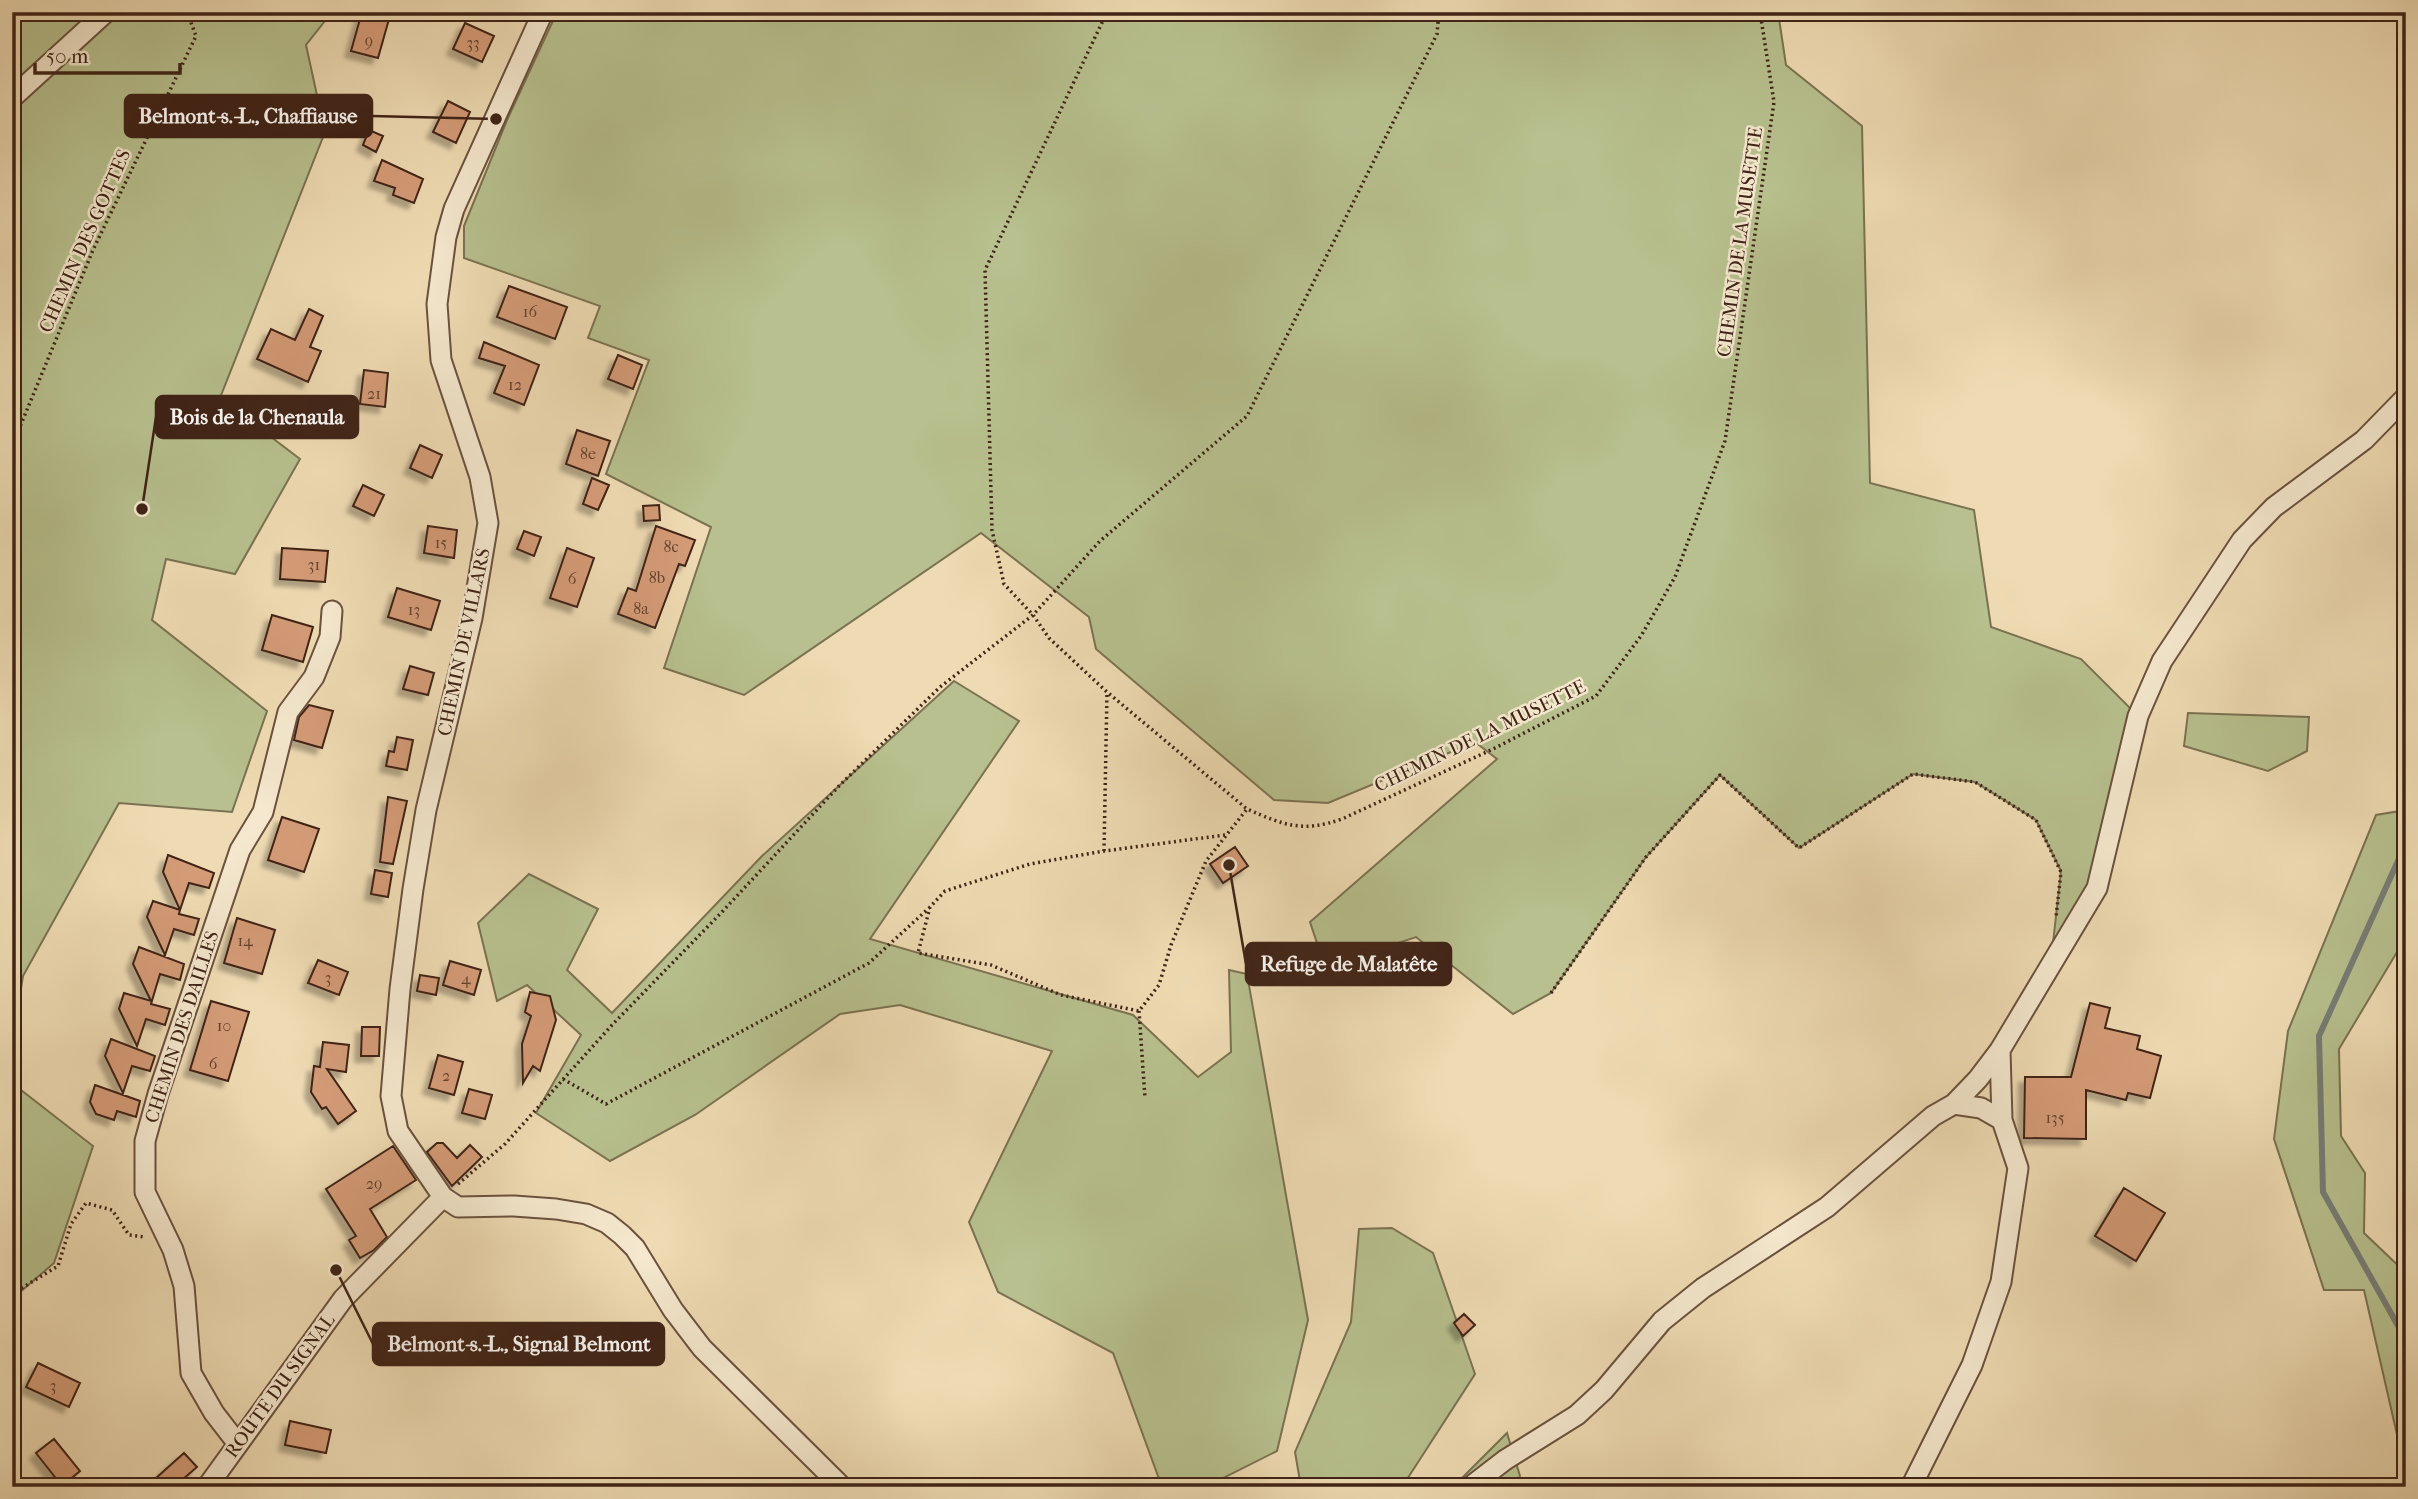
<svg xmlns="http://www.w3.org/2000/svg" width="2418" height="1499" viewBox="0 0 2418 1499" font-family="'IM FELL French Canon',serif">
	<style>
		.green { fill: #b7c08e; stroke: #7b7252; stroke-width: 2 }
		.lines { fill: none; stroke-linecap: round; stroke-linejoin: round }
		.stream { stroke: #777d76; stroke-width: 6 }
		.building { fill: #d49b77; stroke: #3f2317; stroke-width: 2; filter: url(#shadow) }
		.minor-casing { stroke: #6b513e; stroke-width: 23 }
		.path { stroke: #3f2317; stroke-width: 3.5; stroke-dasharray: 2 3.5; stroke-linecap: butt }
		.minor { stroke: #f5e8ce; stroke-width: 19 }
		.labels { text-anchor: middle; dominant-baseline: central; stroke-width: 5; stroke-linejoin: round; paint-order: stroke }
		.number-label { font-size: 16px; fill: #64412f }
		.street-label { font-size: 19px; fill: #3f2317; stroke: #f5e8ce }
		.leader { fill: none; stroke: #3f2317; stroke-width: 2.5 }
		.callout-dot { fill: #3f2317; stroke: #f5e8ce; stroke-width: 2.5 }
		.callout { fill: #3f2317; stroke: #3f2317; stroke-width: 2.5 }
		.callout-label { font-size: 21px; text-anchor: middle; font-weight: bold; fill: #fff }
	</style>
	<defs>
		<filter id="shadow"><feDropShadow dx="-6" dy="6" stdDeviation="2" flood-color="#0004"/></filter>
	</defs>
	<rect width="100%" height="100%" fill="#efdbb3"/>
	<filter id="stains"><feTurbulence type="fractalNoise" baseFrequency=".00286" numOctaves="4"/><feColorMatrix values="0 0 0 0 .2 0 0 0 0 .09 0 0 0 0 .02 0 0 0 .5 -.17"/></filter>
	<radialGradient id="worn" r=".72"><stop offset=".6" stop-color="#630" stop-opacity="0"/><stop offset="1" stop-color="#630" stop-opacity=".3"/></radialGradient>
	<path class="green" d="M12,12H332L306,45L325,132L220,398L300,459L235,574L166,559L152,620L267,711L232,812L119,803L23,976L12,1044Z
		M557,12H1778L1786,65L1862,126L1870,483L1974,510L1991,627L2081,659L2138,716L2097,888L2051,961L2061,871L2036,820L1975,782L1913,774L1799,848L1720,775L1646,857L1551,993L1513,1014L1416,937L1325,967L1310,922L1497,759L1475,742L1328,803L1274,800L1096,649L1089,617L981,533L744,695L664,668L711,527L606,474L649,360L588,338L600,306L464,258V226L507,120Z
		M954,681L1019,721L870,939L1133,1015L1198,1077L1231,1052L1229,970L1247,974L1308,1320L1277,1451L1211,1484V1487H1162L1113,1353L998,1292L969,1222L1052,1051L900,1005L840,1014L695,1115L610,1161L536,1113L581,1035L527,985L497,1001L478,923L529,874L598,909L567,970L612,1013L762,856Z
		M2188,713L2309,717L2307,751L2268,771L2184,746Z
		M2406,810V937L2339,1049L2341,1136L2365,1173L2364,1233L2406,1273V1474L2364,1290H2324L2274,1139L2288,1031L2376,815Z
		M12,1083L93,1146L54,1263L12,1299Z
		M1392,1228L1433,1253L1475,1374L1402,1487H1301L1295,1452L1351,1322L1359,1229Z
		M1507,1433L1520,1476L1515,1487H1453Z"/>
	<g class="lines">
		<path class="stream" d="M2406,843L2319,1036L2323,1192L2406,1340"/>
	</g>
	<path class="building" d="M362,12H391L378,58L351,51Z
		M465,23L494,36L482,62L453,49Z
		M448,101L470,112L456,143L433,132Z
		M369,130L383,136L376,152L363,145Z
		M382,160L423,179L414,203L393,195L395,188L374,181Z
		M509,286L567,307L555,339L497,317Z
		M309,309L323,316L310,347L321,351L308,382L257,359L271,329L295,340Z
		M484,342L539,365L524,405L494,393L505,366L479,358Z
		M618,355L642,365L633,389L608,379Z
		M364,370L388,373L385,407L360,404Z
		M577,430L610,441L598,476L566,464Z
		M420,445L442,455L432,478L410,468Z
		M592,478L609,485L598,510L583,504Z
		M363,485L384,495L374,516L353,506Z
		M659,505L660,520L644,521L643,506Z
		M428,526L457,530L454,558L424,553Z
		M656,526L695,540L685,566L679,564L655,628L618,614L628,588L636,591Z
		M524,531L541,537L534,556L517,549Z
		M282,548L328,551L325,582L280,579Z
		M567,548L594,558L577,607L550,598Z
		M397,588L440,601L431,630L388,617Z
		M272,615L313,627L303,662L262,650Z
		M410,666L434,673L428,695L403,689Z
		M309,705L333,711L322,748L294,740L299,717Z
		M397,737L413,740L407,770L386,766L389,751L394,752Z
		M388,797L407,801L393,864L380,862Z
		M282,817L319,829L304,872L268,860Z
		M1235,847L1248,866L1223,883L1210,864Z
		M168,855L214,873L209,888L189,883L180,910L163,872Z
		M375,870L392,873L388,897L371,894Z
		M153,901L180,910L179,914L199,919L194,935L174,929L165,955L147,917Z
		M237,918L275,930L262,974L224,963Z
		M139,947L184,964L180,980L160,974L151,1004L170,1009L165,1025L146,1019L137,1046L119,1009L124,993L151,1001L133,964Z
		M318,960L348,972L339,995L308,983Z
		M450,961L481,970L474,995L443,985Z
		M420,975L439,978L436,995L417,991Z
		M530,992L550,996L556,1020L540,1071L533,1066L523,1083L522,1044L531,1016L525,1012Z
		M211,1001L249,1012L228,1081L190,1070Z
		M2090,1003L2110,1008L2105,1028L2140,1036L2137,1049L2161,1056L2150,1098L2128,1093L2126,1100L2086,1090V1139L2024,1138L2025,1077H2071Z
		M362,1027H380L379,1056H361Z
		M111,1039L155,1056L150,1071L132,1066L123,1093L105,1056Z
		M323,1042L349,1045L346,1072L327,1069L356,1111L338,1124L326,1107L322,1109L311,1092L314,1066L320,1067Z
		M438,1055L463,1062L454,1095L429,1088Z
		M95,1085L140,1101L136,1117L117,1111L114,1120L96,1114L90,1102Z
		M469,1089L492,1095L485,1119L462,1113Z
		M437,1143H443L457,1158L470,1145L482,1157L452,1186L427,1152Z
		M393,1146L416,1180L370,1209L387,1237L374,1250L360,1258L349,1240L356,1236L326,1189Z
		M2124,1188L2165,1213L2136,1261L2095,1236Z
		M1464,1314L1475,1325L1463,1336L1454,1323Z
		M38,1363L80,1383L69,1407L26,1387Z
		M290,1421L331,1430L326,1453L285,1445Z
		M54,1439L80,1471L62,1486L36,1453Z
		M184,1453L197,1467L174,1487H146Z"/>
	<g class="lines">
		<g class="minor-casing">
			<path id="minor" d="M543,12L454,209L446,237L437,304L441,360L480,477L488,523L472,618L426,810L413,889L400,989L391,1096L398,1131L443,1197L458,1207L514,1206L556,1209L586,1214L607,1223L622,1235L635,1248L673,1310L702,1348L842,1487
				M12,98L106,12
				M1954,1104L1981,1108L2002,1120
				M238,1444L214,1413L191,1373L184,1286L173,1250L145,1192V1141L158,1094L240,850L263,812L288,712L314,677L330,637L332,611
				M207,1487L343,1299L443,1197
				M1470,1487L1505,1460L1577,1415L1604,1390L1662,1321L1703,1288L1827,1207L1933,1116L1954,1104L1978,1079L2000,1050L2097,888L2138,716L2162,661L2242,540L2274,507L2364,440L2406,397
				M1911,1487L1972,1365L2001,1282L2018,1168L2002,1120L2000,1050"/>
		</g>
		<path class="path" d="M1107,12L985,270L992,530L1004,584L1033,615L1049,638L1107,692L1247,809C1284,825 1302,833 1342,819L1493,749L1596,696L1641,636L1675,577L1725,441L1774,102L1760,12
			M12,446L93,250L196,36L187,12
			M1225,835L1104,851L1030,864L945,891L930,907L918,953L991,965L1061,995L1139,1011L1159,985L1171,945L1206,861L1247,809
			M1104,851L1107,692
			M1551,993L1646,857L1720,775L1799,848L1913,774L1975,782L2036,820L2061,872L2056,917
			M1139,1011L1145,1098
			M563,1079L606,1104L869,963L929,908
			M458,1184L505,1144L612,1025L722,912L839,786L940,687L1033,615L1100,541L1247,416L1437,34L1439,12
			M12,1294L58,1266L71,1224L86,1203L112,1210L129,1235L145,1237"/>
		<use href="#minor" class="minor"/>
	</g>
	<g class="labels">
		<g class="number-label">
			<text x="369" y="40">9</text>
			<text x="473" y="42">33</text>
			<text x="530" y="311">16</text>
			<text x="515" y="384">12</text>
			<text x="374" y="393">21</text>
			<text x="588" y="453">8e</text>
			<text x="441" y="542">15</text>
			<text x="671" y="546">8c</text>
			<text x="314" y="564">31</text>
			<text x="657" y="577">8b</text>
			<text x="572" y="578">6</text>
			<text x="641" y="608">8a</text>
			<text x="414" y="609">13</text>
			<text x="245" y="940">14</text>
			<text x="328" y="977">3</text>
			<text x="466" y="978">4</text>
			<text x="224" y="1025">10</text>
			<text x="213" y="1063">6</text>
			<text x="446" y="1075">2</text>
			<text x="2055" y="1117">135</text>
			<text x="374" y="1183">29</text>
			<text x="53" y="1385">3</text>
		</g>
		<g class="street-label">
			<text transform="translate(85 241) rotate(-66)">CHEMIN DES GOTTES</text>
			<text transform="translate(1740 242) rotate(-82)">CHEMIN DE LA MUSETTE</text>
			<text transform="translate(464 642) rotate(-78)">CHEMIN DE VILLARS</text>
			<text transform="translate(1480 736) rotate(-26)">CHEMIN DE LA MUSETTE</text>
			<text transform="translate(182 1027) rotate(-72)">CHEMIN DES DAILLES</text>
			<text transform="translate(280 1386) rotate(-54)">ROUTE DU SIGNAL</text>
		</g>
	</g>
	<path class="leader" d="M496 119L372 116M142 509L156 417M1229 865L1246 964M336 1270L373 1344"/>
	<g class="callout-dot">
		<circle cx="496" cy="119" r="7"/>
		<circle cx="142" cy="509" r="7"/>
		<circle cx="1229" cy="865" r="7"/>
		<circle cx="336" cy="1270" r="7"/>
	</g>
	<g class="callout">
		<rect x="125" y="95" width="247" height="42" rx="7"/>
		<rect x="156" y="396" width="202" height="42" rx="7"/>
		<rect x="1246" y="943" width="205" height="42" rx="7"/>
		<rect x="373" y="1323" width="291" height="42" rx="7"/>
	</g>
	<g class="callout-label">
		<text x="248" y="123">Belmont-s.-L., Chaffiause</text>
		<text x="257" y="424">Bois de la Chenaula</text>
		<text x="1349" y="971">Refuge de Malatête</text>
		<text x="519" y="1351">Belmont-s.-L., Signal Belmont</text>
	</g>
	<rect width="2418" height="1499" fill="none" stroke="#efdbb3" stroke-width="42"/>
	<rect x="14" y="14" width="2390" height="1471" fill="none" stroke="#3f2317" stroke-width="3.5"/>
	<rect x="21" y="21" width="2376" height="1457" fill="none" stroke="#3f2317" stroke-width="2"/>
	<path d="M35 63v10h145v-10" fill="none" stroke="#3f2317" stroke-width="3.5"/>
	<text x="46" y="63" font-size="21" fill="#3f2317" stroke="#f5e8ce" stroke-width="5" paint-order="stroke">50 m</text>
	<rect width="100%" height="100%" filter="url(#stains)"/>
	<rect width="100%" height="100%" fill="url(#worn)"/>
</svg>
